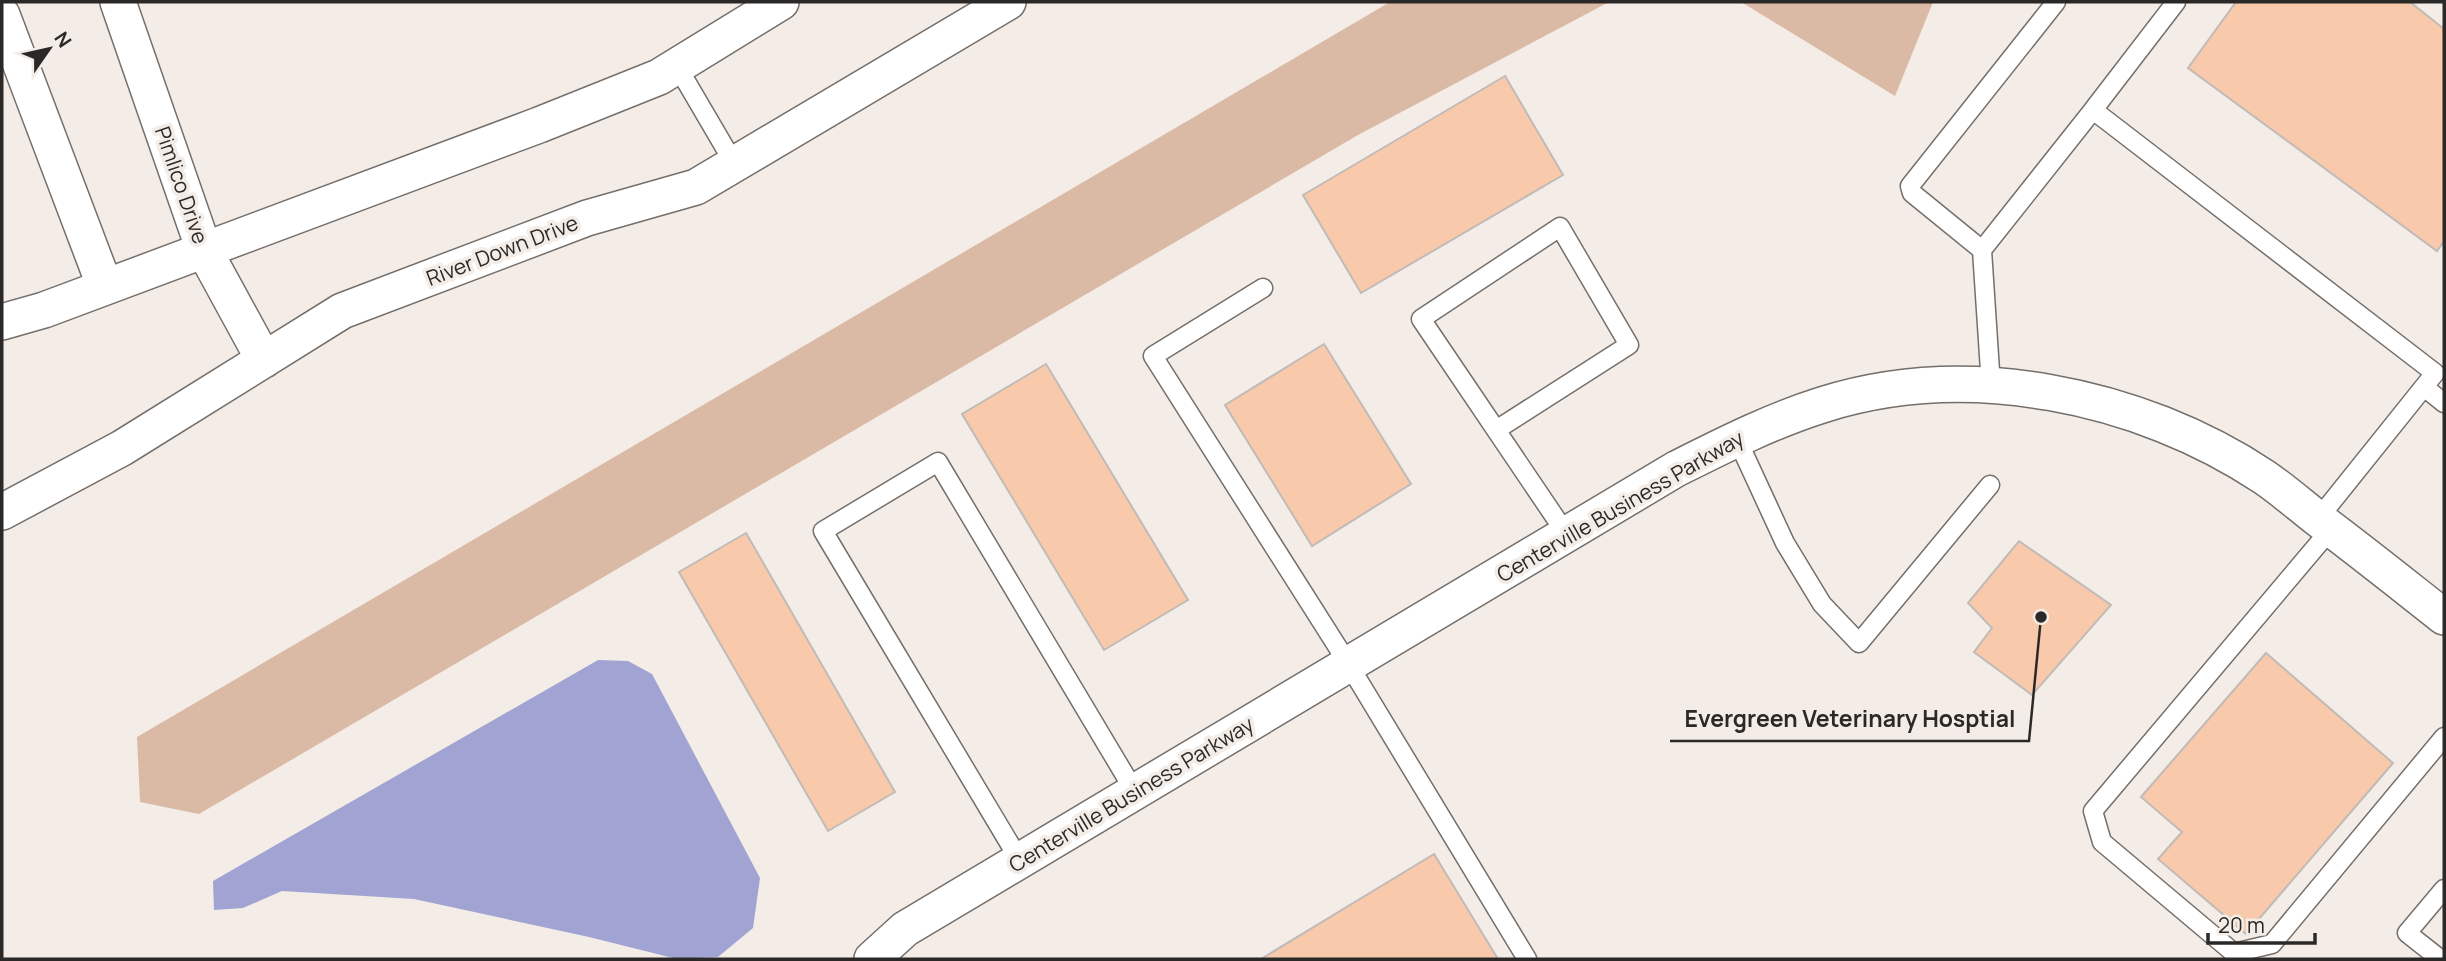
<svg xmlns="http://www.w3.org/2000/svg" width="2446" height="961" viewBox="0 0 2446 961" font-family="Manrope,sans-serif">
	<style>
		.green { fill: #dbbaa5 }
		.water { fill: #a1a3d2 }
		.building { fill: #f8caab; stroke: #c1bab6; stroke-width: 2 }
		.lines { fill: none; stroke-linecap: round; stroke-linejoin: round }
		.lane-casing { stroke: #756f6b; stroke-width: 21 }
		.street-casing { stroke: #756f6b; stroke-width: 38 }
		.lane { stroke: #fff; stroke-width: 18 }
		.street { stroke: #fff; stroke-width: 35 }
		.labels { text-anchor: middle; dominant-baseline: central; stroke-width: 7; stroke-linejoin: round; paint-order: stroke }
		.street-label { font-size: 21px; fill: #2b2927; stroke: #f3ece7 }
		.leader { fill: none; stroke: #2b2927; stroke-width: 2.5 }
		.callout-dot { fill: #2b2927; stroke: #f3ece7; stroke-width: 2.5 }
		.callout-label { font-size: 23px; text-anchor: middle; font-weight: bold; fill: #2b2927; stroke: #f3ece7; stroke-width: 7; stroke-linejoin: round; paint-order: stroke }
	</style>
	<rect width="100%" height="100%" fill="#f3ece7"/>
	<path class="green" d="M1390,2H1609L1358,135L199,814L140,802L137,737Z
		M1741,2H1933L1895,96Z"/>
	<path class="water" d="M598,660L628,661L652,674L760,878L753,928L718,957L677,959L589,937L414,899L282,891L243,908L214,910L213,881Z"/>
	<path class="building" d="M2236,2H2410L2444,29V241L2437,251L2188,68Z
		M1505,76L1563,175L1361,293L1303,195Z
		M1324,344L1411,484L1312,546L1225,405Z
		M1046,364L1188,600L1104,650L962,414Z
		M746,533L895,792L828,831L679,572Z
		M2019,541L2111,605L2032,695L1974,652L1992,628L1968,603Z
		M2266,653L2393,763L2246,934L2158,859L2182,832L2141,797Z
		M1434,854L1498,959H1261Z"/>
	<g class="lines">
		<g class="lane-casing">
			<path id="lane" d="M677,66L735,165
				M2093,110L2176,2
				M1982,250L1912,193L1910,186L2056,2
				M1263,288L1153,356L1349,665L1527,959
				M1991,386L1982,250L2093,110L2435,373L2318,519
				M2424,387L2444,403
				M1496,430L1629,345L1560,227L1421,319L1567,535
				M1737,439L1785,543L1822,604L1859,643L1990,485
				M2331,529L2093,811L2102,842L2234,953L2272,944L2444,737
				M1020,861L823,531L938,462L1135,792
				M2440,959L2407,933L2444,889"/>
		</g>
		<g class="street-casing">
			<path id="street" d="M118,2L204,250L264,360
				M2,15L105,287
				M2,322L44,310L539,125L659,77L781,2
				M2,512L122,448L342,311L587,218L696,187L1008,2
				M872,959L905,929L1676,469C1724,445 1771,421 1822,405C1967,359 2139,394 2264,477C2283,490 2300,505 2318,519C2361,551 2402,584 2444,617"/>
		</g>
		<use href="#lane" class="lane"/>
		<use href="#street" class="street"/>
	</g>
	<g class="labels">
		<g class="street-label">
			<text transform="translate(182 185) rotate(71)">Pimlico Drive</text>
			<text transform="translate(502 250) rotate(-21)">River Down Drive</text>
			<text transform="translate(1620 506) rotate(-30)">Centerville Business Parkway</text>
			<text transform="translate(1131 794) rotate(-31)">Centerville Business Parkway</text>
		</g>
	</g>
	<path class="leader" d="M2041 617L2029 741H1670"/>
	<circle class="callout-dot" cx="2041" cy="617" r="7"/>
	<g class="callout-label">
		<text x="1850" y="727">Evergreen Veterinary Hosptial</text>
	</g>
	<rect width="2446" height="961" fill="none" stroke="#2b2927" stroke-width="7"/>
	<g transform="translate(49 49) rotate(56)" stroke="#f3ece7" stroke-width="5" paint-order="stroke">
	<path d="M0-5L12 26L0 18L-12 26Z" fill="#2b2927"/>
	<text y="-10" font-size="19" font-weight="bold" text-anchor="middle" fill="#2b2927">N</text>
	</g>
	<path d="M2208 933v10h107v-10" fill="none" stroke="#2b2927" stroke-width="3.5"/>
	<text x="2218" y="933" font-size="21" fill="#2b2927" stroke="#f3ece7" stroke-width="5" paint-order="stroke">20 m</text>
</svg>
